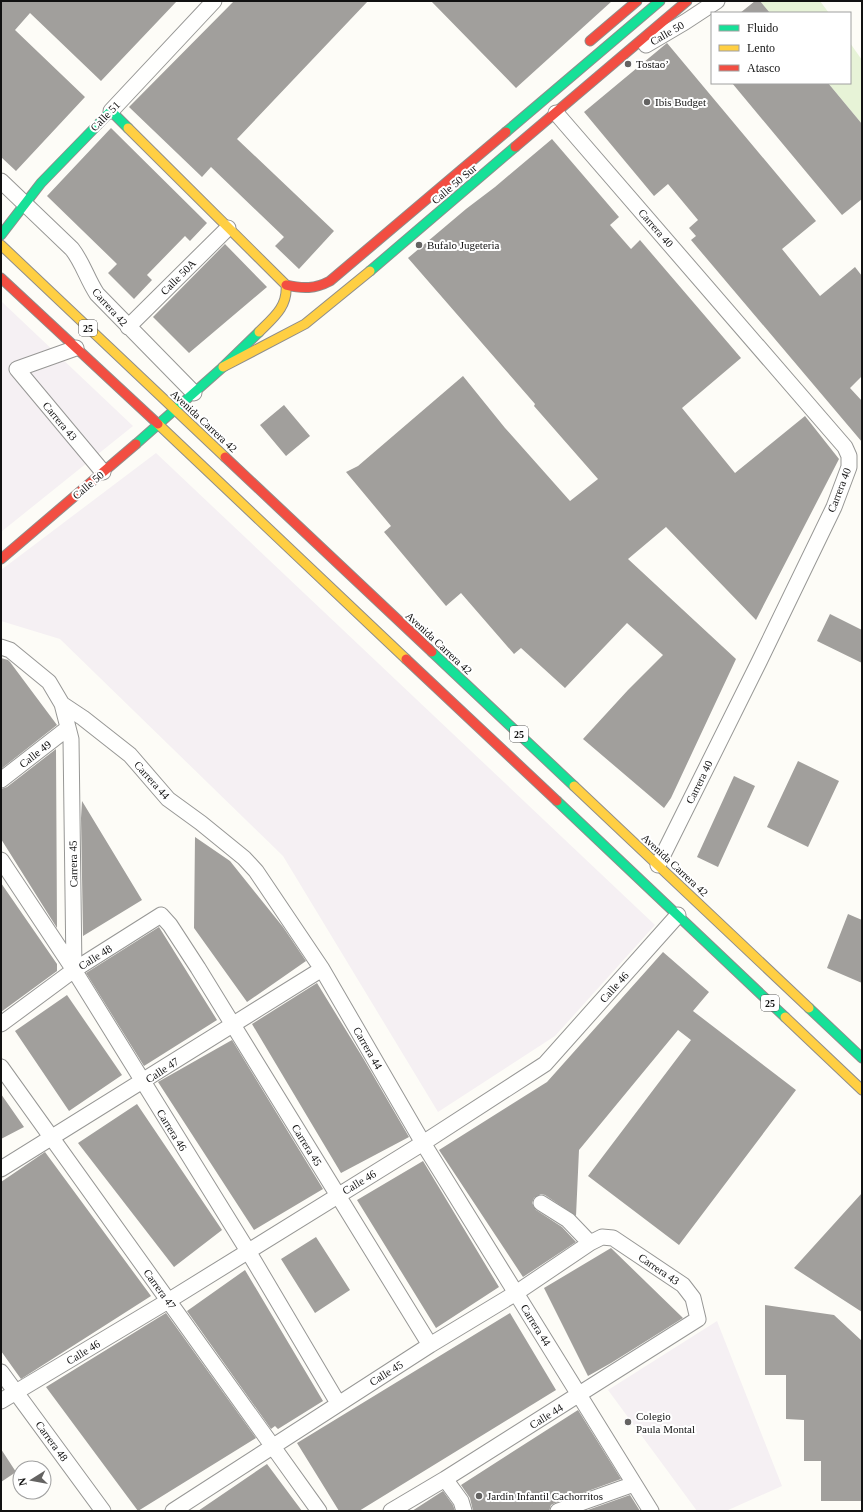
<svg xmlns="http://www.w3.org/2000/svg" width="863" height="1512" viewBox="0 0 863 1512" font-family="'Times New Roman',serif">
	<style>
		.industrial { fill: #f5f0f3 }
		.green { fill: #e7f3d7 }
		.building { fill: #a19f9c }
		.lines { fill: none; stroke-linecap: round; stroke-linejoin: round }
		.street-casing { stroke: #979795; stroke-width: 17 }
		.fast-casing { stroke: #8e8d8b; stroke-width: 11 }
		.slow-casing { stroke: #8e8d8b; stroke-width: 11 }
		.jam-casing { stroke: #8e8d8b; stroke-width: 11 }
		.street { stroke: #fffffe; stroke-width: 15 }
		.fast { stroke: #16e098; stroke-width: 9 }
		.slow { stroke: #ffcf43; stroke-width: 9 }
		.jam { stroke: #f24e42; stroke-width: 9 }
		.poi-dot { fill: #646362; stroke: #fff; stroke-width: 1.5 }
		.labels { text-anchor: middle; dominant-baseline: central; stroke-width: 4; stroke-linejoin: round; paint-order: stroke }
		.shield { fill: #fff; stroke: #585858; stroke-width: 1 }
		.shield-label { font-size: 10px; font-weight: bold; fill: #111 }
		.street-label { font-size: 11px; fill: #111; stroke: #fff }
		.poi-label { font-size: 11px; fill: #111; stroke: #fff; text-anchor: start }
	</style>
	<rect width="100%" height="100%" fill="#fdfcf7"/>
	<path class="industrial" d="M1,301L133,426L1,532Z
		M156,453L655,925L555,1036L438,1112L283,856L60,639L1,621V570Z
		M717,1321L782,1486L726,1511H697L608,1390Z"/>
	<path class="green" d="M760,1H820L829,13H770Z
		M850,43L862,60V124L828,83H850Z"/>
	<path class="building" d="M1,1H177L101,81L30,13L15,30L85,97L16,171L1,157Z
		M234,1H368L237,139L334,231L299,269L275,246L284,237L211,167L202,177L129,107Z
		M431,1H612L516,88Z
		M755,1H760L770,13H740Z
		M667,43L816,221L782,249L820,296L855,267L862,276V376L850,388L862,401V442L691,240L696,236L689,228L698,220L668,184L654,196L584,112Z
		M732,83H828L862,124V199L842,215Z
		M111,128L207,223L190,241L185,236L147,275L152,280L134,299L108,273L117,264L47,196Z
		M552,139L619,217L610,225L631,249L640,240L741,358L682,408L735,473L805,416L839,459L756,620L666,527L628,559L736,659L671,798L664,808L583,739L628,690L663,655L627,623L565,688L521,648L514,654L461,593L446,606L384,532L391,526L346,472L358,466L463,376L505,428L570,501L598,479L534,406L535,404L408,258L466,209L495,187Z
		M225,244L267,287L189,353L153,317Z
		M284,405L310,436L286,456L260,425Z
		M830,614L862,630V663L817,641Z
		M1,658L8,660L10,662L57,725L1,769Z
		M56,749L57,928L1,839V789L7,787Z
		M798,761L839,781L808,847L767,827Z
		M734,776L755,786L718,867L697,857Z
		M82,801L142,900L83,936L81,818Z
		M195,837L230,861L283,927L306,961L247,1002L194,928Z
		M1,883L57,964V971L1,1012Z
		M848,914L862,920V983L827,968Z
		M159,927L217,1020L144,1066L86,973Z
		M663,952L709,992L693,1011L796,1090L679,1245L588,1176L691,1040L678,1030L579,1150L576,1216L545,1195L541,1194L534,1198L532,1203L536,1210L562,1227L576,1242L523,1277L439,1150L547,1082Z
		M317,983L363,1058L409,1137L341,1173L252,1024Z
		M67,995L122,1075L69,1111L15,1031Z
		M232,1040L323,1189L254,1230L158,1082Z
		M1,1094L24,1127L1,1139Z
		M137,1104L222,1230L174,1267L78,1143Z
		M45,1152L151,1296L21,1379L1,1351V1182Z
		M423,1161L499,1287L436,1328L357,1200Z
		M862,1193V1312L794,1268Z
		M316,1237L350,1290L315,1313L281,1259Z
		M611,1248L683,1318L611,1363L588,1376L544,1288Z
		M245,1270L323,1401L278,1429L275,1426L271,1429L187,1311Z
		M765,1305L834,1315L862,1341V1501H821V1461H804V1420L786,1419V1375H765Z
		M166,1313L256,1438L138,1511L46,1387Z
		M510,1313L556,1390L359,1511H339L297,1443Z
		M578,1410L621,1479L555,1503L551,1505L549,1511H473L470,1498L461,1485Z
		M1,1449L16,1472L1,1482Z
		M267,1464L302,1511H198Z
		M443,1491L453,1505L455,1511H412Z
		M630,1495L640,1511H585Z"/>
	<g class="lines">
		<g class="street-casing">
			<path id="street" d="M646,45L685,22L717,1
				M111,111L214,1
				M556,113L845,447L849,456V467L834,507L759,662L658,865
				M1,181L72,249C83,263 87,279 97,294L194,393
				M128,327L228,228
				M76,348L17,369L103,472
				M1,647L10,650L49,682L62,704L83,718L130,755L168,799L201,823L244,858L256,871L322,969L423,1143L651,1511
				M62,704L71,739L74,970
				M1,780L68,728
				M1,860L74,970L248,1251L338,1403
				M1,1024L74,970L161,915L170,925L198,968L430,1345
				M1,1067L319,1511
				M1,1169L322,969
				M541,1203L568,1220L590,1243
				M1,1372L103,1511
				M1,1401L168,1301L423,1143L545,1064L678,915
				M445,1479L461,1501L464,1511
				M173,1511L430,1345L516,1293L590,1243L602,1237L613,1238L683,1285L693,1298L698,1319L445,1479L391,1511
				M558,1511L634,1484"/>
		</g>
		<g class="fast-casing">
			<path id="fast" d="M506,132L660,1
				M1,235L41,183L111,111L128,128
				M370,271L515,147
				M136,444L223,367L259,332
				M432,652L574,786
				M557,801L785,1017
				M809,1008L862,1058"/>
		</g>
		<g class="slow-casing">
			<path id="slow" d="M128,128L286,285
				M1,245L225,457
				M259,332C273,318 288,307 286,285
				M223,367L305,324L370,271
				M158,424L406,659
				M574,786L809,1008
				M785,1017L862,1090"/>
		</g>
		<g class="jam-casing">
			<path id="jam" d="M590,41L637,1
				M515,147L687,1
				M1,278L158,424
				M286,285C303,289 315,289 330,281L506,132
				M225,457L432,652
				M1,559L136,444
				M406,659L557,801"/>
		</g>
		<use href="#street" class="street"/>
		<use href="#fast" class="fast"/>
		<use href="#slow" class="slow"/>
		<use href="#jam" class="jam"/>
	</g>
	<g class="poi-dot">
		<circle cx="628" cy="64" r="4"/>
		<circle cx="647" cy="102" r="4"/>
		<circle cx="419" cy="245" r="4"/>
		<circle cx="628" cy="1422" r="4"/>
		<circle cx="479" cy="1496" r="4"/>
	</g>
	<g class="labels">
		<g class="shield">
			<rect x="79" y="320" width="18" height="16" rx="3"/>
			<rect x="510" y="726" width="18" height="16" rx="3"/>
			<rect x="761" y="995" width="18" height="16" rx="3"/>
		</g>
		<g class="shield-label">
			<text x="88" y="328">25</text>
			<text x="519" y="734">25</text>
			<text x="770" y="1003">25</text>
		</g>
		<g class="street-label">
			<text transform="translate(667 33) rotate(-30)">Calle 50</text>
			<text transform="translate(105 116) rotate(-46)">Calle 51</text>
			<text transform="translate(454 184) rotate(-40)">Calle 50 Sur</text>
			<text transform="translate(656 228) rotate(49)">Carrera 40</text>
			<text transform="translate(178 277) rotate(-45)">Calle 50A</text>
			<text transform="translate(110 307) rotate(48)">Carrera 42</text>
			<text transform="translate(60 421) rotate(50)">Carrera 43</text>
			<text transform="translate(204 421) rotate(43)">Avenida Carrera 42</text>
			<text transform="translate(88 485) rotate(-40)">Calle 50</text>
			<text transform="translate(839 490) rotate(-69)">Carrera 40</text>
			<text transform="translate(439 643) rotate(43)">Avenida Carrera 42</text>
			<text transform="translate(35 754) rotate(-38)">Calle 49</text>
			<text transform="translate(152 780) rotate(48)">Carrera 44</text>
			<text transform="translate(699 782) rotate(-64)">Carrera 40</text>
			<text transform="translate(73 864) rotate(-91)">Carrera 45</text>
			<text transform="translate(675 865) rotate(43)">Avenida Carrera 42</text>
			<text transform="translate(95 957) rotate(-32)">Calle 48</text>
			<text transform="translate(614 987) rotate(-48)">Calle 46</text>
			<text transform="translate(368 1048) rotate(60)">Carrera 44</text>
			<text transform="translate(162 1070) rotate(-33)">Calle 47</text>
			<text transform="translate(172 1130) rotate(58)">Carrera 46</text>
			<text transform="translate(307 1145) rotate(58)">Carrera 45</text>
			<text transform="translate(359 1182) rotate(-31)">Calle 46</text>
			<text transform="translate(659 1269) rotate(34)">Carrera 43</text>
			<text transform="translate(160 1289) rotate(54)">Carrera 47</text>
			<text transform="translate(536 1325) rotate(58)">Carrera 44</text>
			<text transform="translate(83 1352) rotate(-31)">Calle 46</text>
			<text transform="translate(386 1373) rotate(-32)">Calle 45</text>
			<text transform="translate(546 1416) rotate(-32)">Calle 44</text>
			<text transform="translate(52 1441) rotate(54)">Carrera 48</text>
		</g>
		<g class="poi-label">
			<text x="636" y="64">Tostao’</text>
			<text x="655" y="102">Ibis Budget</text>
			<text x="427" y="245">Bufalo Jugeteria</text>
			<text x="636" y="1416">Colegio<tspan x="636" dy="13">Paula Montal</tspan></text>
			<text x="487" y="1496">Jardin Infantil Cachorritos</text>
		</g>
	</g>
	<rect width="863" height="1512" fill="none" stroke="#111111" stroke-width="4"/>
	<rect x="711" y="12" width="140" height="72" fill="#ffffff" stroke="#a0a0a0"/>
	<rect x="719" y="25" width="20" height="6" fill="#16e098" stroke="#a0a0a0"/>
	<text x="747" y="32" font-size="12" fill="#111111">Fluido</text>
	<rect x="719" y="45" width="20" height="6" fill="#ffcf43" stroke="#a0a0a0"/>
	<text x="747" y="52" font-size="12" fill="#111111">Lento</text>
	<rect x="719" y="65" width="20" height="6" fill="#f24e42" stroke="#a0a0a0"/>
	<text x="747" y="72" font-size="12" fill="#111111">Atasco</text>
	<g transform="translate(32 1480) rotate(259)"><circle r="19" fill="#ffffff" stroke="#a0a0a0"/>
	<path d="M0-3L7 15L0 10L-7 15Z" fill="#646362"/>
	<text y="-6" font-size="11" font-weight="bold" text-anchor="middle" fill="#111111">N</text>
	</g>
</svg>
